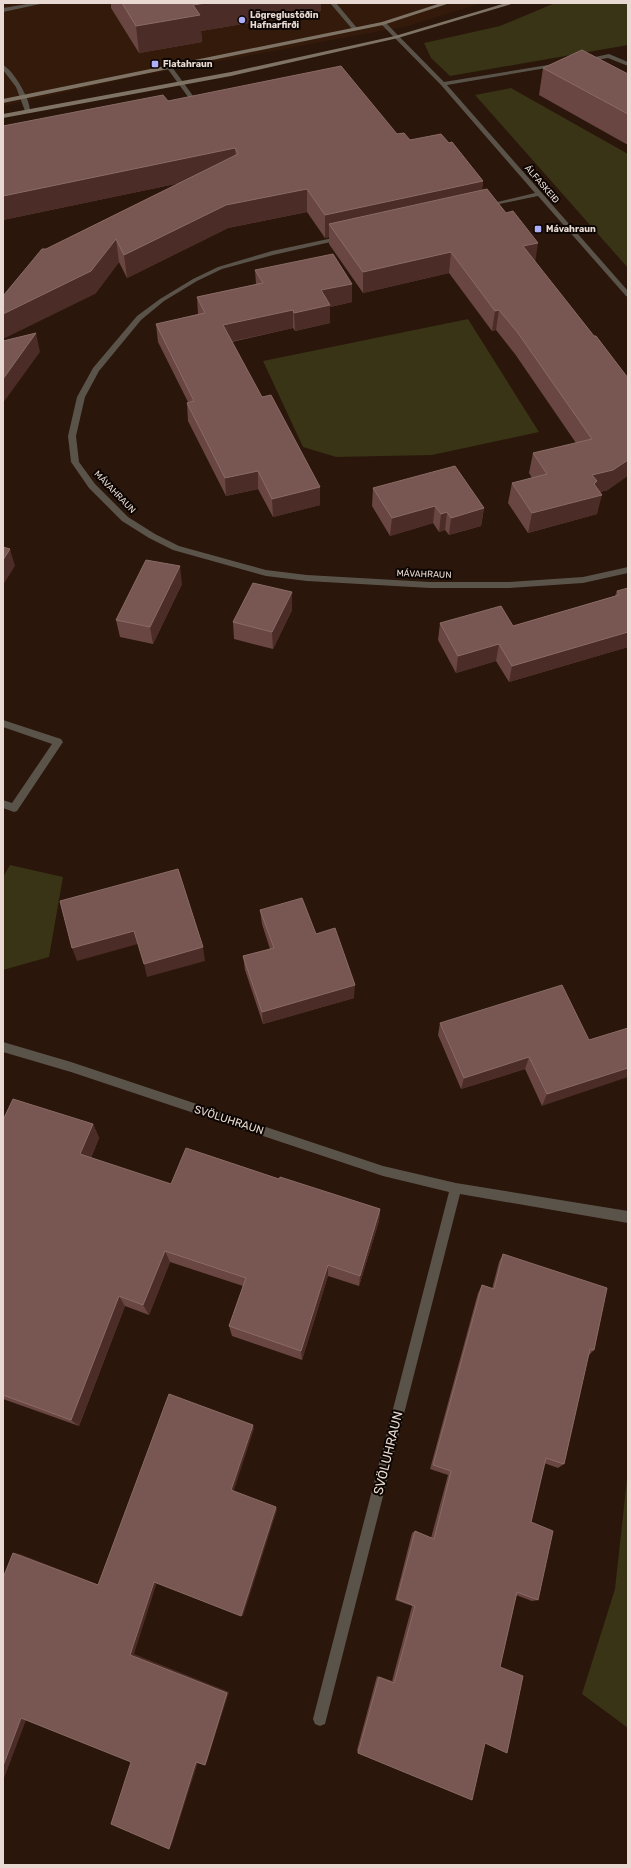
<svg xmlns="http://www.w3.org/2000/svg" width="631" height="1868" viewBox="0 0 631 1868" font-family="Rubik,sans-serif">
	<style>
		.built { fill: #331a0a }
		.green { fill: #383415 }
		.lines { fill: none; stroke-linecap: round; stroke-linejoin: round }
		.lane { fill: #5a534a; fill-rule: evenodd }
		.street { fill: #5a534a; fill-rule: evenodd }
		.secondary { fill: #7e7364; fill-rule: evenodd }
		.wall { fill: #6a4643 }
		.shaded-wall { fill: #4b2c26 }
		.building { fill: #785652; stroke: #8a6b66 }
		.poi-dot { fill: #adaffb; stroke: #0c0502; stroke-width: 1.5 }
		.labels { text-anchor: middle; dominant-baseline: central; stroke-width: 4; stroke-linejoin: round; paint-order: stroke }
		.far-poi-label { font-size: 9px; font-weight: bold; fill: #e8dad2; stroke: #0c0502; text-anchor: start }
		.far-street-label { font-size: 9px; fill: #e8dad2; stroke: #0c0502 }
		.street-label { font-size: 11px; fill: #e8dad2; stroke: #0c0502 }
		.near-street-label { font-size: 13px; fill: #e8dad2; stroke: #0c0502 }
	</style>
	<rect width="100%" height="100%" fill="#2a160a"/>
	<path class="built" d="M3,3H482L408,26L134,77L3,106Z"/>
	<path class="green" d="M555,3H628V45L450,76L431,58L424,43L500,26Z
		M511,88L628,154V268L475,95Z
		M468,319L539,432L432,455L336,457L303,447L263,361Z
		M10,865L63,877L49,957L3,970V877Z
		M628,1470V1728L582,1694L615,1589Z"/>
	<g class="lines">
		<path class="lane" d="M330,3H336L357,28V30H353Z
			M168,67H172L196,100L195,101H191L167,68Z
			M3,720L61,739L63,742L17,811L14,812L3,808V800L12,803L52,744L3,727Z"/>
		<path class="street" d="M33,3H45L3,12V8Z
			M381,22H385L444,82L560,63V65L558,66L447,85L628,291V297L626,296L538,196L485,207V205L535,193L441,85L381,24Z
			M609,54L628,62V66L608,58L584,62L581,60Z
			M3,65C14,71 31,100 30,112L25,111L16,87L3,70Z
			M342,236L345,238L344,239L273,255L222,269L197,281L164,301L141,320L99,371L85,397L76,436L79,462L95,484L128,517L155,534L179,546L266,570L307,575L430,582H509L583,577L628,567V573L583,583L509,588H430L307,581L266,576L173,550L149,538L122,521L89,488L71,462L68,436L77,397L93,368L137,316L160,299L193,279L218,267L272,251Z
			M3,1042L71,1062L383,1166L456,1183L628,1211V1223L460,1194L325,1724L320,1726L315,1724L313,1719L449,1192L383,1176L71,1072L3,1052Z"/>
		<path class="secondary" d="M441,3H450L383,25L3,103V99L382,22Z
			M506,3H515L398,38L231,76L3,118V114L231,72L395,36Z"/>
	</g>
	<path class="wall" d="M111,3H321V11L201,31L202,42L139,53L111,8Z
		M543,68L628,74V145L539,95Z
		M168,101L397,134L410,140L449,143L483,181L482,190L535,262L608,490L600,492L597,514L528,533L508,503L512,483L532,478L529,473L533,453L576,443L515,354L496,330L492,331L449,273L363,293L329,244V237L325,238L307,212L228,228L127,278L119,262L95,294L46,249L180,183L3,220V126Z
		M255,270L352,302L330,307V323L295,331L293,328L232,342L320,505L273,517L258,489L226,496L188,421L187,403L188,402L158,342L156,324L198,314L197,297L256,284Z
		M373,488L484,508L481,526L449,535L445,530L439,532L433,523L390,536L372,506Z
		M182,584L153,644L120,637L116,620Z
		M628,588V647L509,682L496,661L456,673L438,640L440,623L513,626L615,596L617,591Z
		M292,610L273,649L234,639L233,622Z
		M260,910L316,934L354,998L263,1024L245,970L243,956L270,949L262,924Z
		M440,1023L589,1040L542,1106L525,1069L461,1089L438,1035Z
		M3,1120L93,1124L99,1138L91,1158L171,1184L279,1179L380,1209L379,1221L359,1286L328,1276L302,1360L232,1336L229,1326L243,1286L170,1262L149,1315L125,1306L79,1426L3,1399Z
		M503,1254L594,1350L588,1356L564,1464L558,1468L544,1463L531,1522L538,1600L532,1601L516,1595L500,1667L485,1743L358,1753L357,1750L377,1676L392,1681L412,1606L395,1600L412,1533L415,1531L431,1538L448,1475L430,1469L478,1293L482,1285L492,1289L499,1262Z"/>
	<path class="shaded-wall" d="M206,3H321V11L201,31L202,42L139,53L136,26L193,5Z
		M235,148L237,171L3,220V196Z
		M483,181L480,204L329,224V237L325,238V215Z
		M307,189V212L228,228L127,278L124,255L226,205Z
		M116,239L119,262L95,294L3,339V314Z
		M538,243L535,264L523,246Z
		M451,252L449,273L363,293V272Z
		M352,284V302L330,307V323L295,331L294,313L321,290Z
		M293,310V328L224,343L223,325Z
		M499,310L496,330L492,331L495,311Z
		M36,333L40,352L3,403V379Z
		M628,460V476L608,490L594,493L602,495L597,514L528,533L532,513L592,475Z
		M258,471V489L226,496L225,478Z
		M320,487V505L273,517L272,499Z
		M435,506L433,523L390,536L392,518Z
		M484,508L481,526L449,535L451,518Z
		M447,512L445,530L439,532L441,514Z
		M10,549L15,566L3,585V560Z
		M180,566L182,584L153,644L150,627Z
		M292,592V610L273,649L272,632Z
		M628,632V647L509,682L512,666Z
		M499,644L496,661L456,673L458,656Z
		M134,931L138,944L77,961L72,948Z
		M203,947L205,961L147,977L144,964Z
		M355,985L354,998L263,1024L262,1012Z
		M529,1057L525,1069L461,1089L464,1078Z
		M628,1068V1077L542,1106L547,1094Z
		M93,1124L99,1138L87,1168L80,1154Z
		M380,1209L379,1221L359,1286L360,1276Z
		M165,1251L170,1262L149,1315L143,1305Z
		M328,1265V1276L302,1360L301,1351Z
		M119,1296L125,1306L79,1426L71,1420Z
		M253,1425L254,1429L233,1493L231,1490Z
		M276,1507L277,1510L243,1616H241Z
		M13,1553L20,1554L102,1586L98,1585Z
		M154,1582H157L134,1654L229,1692L207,1761L205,1765L130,1655Z
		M377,1676L392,1681L394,1683L379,1677Z
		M28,1715L3,1781V1766L21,1718Z
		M199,1759L172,1843L169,1849L196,1762Z"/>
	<path class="building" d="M122,3H206L193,5L200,15L136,26Z
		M582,50L628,74V114L543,68Z
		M341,66L397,134L404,133L410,140L441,134L449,143L452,142L483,181L325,215L307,189L226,205L124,255L116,239L91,271L3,314V296L42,249H46L238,154L235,148L3,196V126L163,95L168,101Z
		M487,189L506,213L513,211L538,243L523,246L594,336H596L628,378V460L613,470L592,475L597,481L594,484L602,495L532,513L512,483L547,474L533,453L592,439L518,333L499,310L495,311L451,252L363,272L329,224Z
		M333,254L352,284L321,290L330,305L294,313L293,310L223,325L262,397L271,395L320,487L272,499L258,471L225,478L187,403L194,401L156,324L205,313L197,297L263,283L255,270Z
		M36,333L3,379V341Z
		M455,466L484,508L451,518L447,512L441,514L435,506L392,518L373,488Z
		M3,547L10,549L3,560Z
		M146,560L180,566L150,627L116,620Z
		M253,583L292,592L272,632L233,622Z
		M628,588V632L512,666L499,644L458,656L440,623L501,606L513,626L619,595L617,591Z
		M178,869L203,947L144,964L134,931L72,948L60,901Z
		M302,898L316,934L335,928L355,985L262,1012L243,956L274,948L260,910Z
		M562,985L589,1040L628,1028V1068L547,1094L529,1057L464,1078L440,1023Z
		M13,1099L93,1124L80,1154L171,1184L186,1148L279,1179L280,1177L380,1209L360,1276L328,1265L301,1351L229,1326L246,1278L165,1251L143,1305L119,1296L71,1420L3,1395V1120Z
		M503,1254L607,1288L594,1350L590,1349L564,1464L546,1458L531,1522L553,1531L538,1600L517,1592L500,1667L523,1676L507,1753L485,1743L472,1800L358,1753L379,1677L394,1683L415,1606L397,1599L415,1531L434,1539L451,1471L433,1465L482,1285L494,1289Z
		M169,1394L253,1425L231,1490L276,1507L241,1616L154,1582L130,1655L227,1693L205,1765L196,1762L169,1849L111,1824L131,1762L21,1718L3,1766V1578L13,1553L98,1585Z"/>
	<g class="poi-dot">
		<circle cx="242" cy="20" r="4"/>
		<rect x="151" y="60" width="8" height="8" rx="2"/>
		<rect x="534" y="225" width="8" height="8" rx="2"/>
	</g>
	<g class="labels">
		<g class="far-poi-label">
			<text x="250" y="15">Lögreglustöðin<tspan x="250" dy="10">Hafnarfirði</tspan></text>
			<text x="163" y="64">Flatahraun</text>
			<text x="546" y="229">Mávahraun</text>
		</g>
		<g class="far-street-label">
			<text transform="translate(542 184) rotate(49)">ÁLFASKEIÐ</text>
			<text transform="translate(115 492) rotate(46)">MÁVAHRAUN</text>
			<text transform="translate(424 574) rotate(2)">MÁVAHRAUN</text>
		</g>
		<g class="street-label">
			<text transform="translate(229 1120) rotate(18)">SVÖLUHRAUN</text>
		</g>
		<g class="near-street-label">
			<text transform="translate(388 1453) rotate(-76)">SVÖLUHRAUN</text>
		</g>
	</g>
	<rect width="631" height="1868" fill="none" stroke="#e8dad2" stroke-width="8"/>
</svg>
